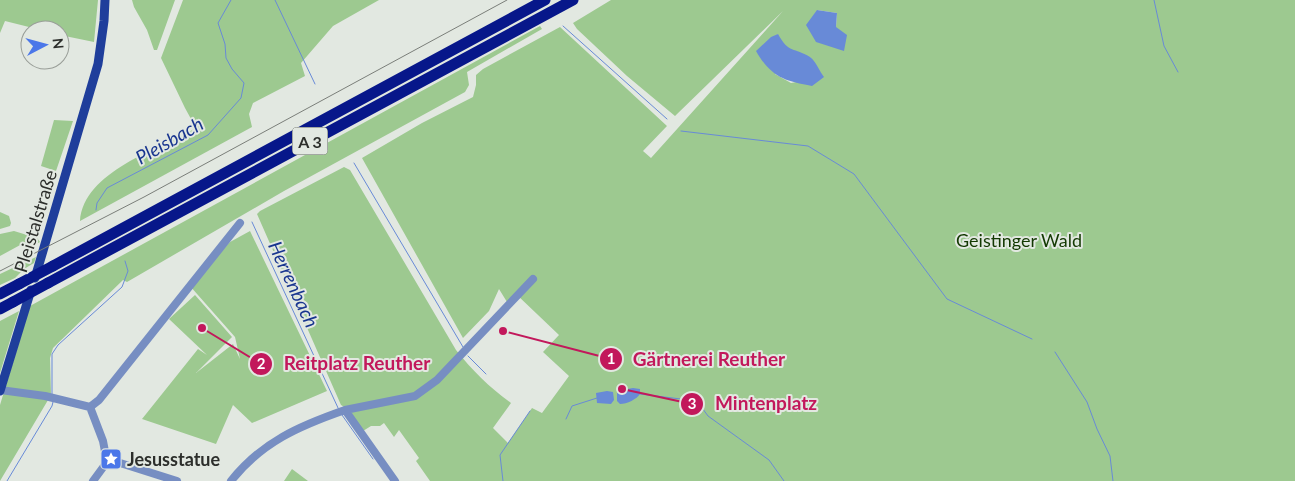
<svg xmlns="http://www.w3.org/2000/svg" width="1295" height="481" viewBox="0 0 1295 481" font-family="Lato,sans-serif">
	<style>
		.green { fill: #9dc990; fill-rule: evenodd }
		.water { fill: #688ad7 }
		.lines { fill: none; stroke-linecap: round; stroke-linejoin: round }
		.stream { stroke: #688ad7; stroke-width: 1 }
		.minor { stroke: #778ec2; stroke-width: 8 }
		.major { stroke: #1f3e9b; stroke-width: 9 }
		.highway { stroke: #07178a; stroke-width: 11 }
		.rail { stroke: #7a7e79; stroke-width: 1 }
		.highway-bridge { stroke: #07178a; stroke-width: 11 }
		.labels { text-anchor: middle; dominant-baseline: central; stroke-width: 4; stroke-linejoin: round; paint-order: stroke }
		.shield { fill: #e2e8e1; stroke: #636662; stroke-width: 1 }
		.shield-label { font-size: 16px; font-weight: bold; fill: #2c2e2b }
		.street-label { font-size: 18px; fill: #2c2e2b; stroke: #e2e8e1 }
		.park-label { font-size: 18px; fill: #133902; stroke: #e2e8e1 }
		.poi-label { font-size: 18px; font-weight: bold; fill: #2c2e2b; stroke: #e2e8e1; text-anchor: start }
		.water-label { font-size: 19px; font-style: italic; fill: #18358f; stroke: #e2e8e1 }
		.leader { fill: none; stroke: #c2185b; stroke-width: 2 }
		.callout-dot { fill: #c2185b; stroke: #e2e8e1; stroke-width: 2 }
		.mark-label { font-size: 15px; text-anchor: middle; font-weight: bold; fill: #fff }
		.callout-label { font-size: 19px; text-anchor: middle; font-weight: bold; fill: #c2185b; stroke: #e2e8e1; stroke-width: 4; stroke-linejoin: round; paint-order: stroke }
	</style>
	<rect width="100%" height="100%" fill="#e2e8e1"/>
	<path class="green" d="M0,0H98L94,42L60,35V30H41L5,21L0,33Z
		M132,0H175L157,50H154L147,30L134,7Z
		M183,0H379L333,26L301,63L305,76L253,103L249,114L252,127L80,221C84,171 158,150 196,128L185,108L161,58Z
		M611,0H1295V481H430L416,461L419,458L399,430L394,437L384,423L380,426H371L363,431L346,408L341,405L257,214L260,211L344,167L350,170L456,350C472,370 490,388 511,403L493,428L508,443L532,408L542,413L569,376L543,352L559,335L516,294L507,302L499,289L489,311L463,338L362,158L422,123L473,97L476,85V75L483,69L560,27L667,126L643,151L651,158L783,11L675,116L627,76L577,29L573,23ZM817,10L837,13L836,27ZM777,34L783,44L790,50L811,58L823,77L791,83L775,74Z
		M540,26L542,29L467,72L469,85L465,92L284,191L127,282L123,280L53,348L50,358L51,395L0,481V405L30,306Z
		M54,120L73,121L56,171L41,166Z
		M0,212L9,216L11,223L10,226L0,229Z
		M14,231L37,238L40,242L26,249L22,244L0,256V234Z
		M250,231L327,391L252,423L233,405L216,444L142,419L198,349L207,355L169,319L195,295L232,337L196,373L233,344L240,359L235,337L190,286L230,242Z
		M36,257L34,263L24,269L15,278L0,285V274Z
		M19,311L0,373V321Z
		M292,469L308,481H284Z"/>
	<path class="water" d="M817,10L837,13L836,27L847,35L844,51L816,42L806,25Z
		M778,34C789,54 794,47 810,57C815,60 820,72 824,77L812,86C784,81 771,77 756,51L771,37Z
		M633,388L640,389V394C637,399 627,404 620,404L617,401V393L622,390Z
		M607,391L613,392L614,400L611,404L597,403L596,393Z"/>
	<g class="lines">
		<path class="stream" d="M275,0L315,84
			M1154,0L1164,46L1178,72
			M563,26L667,119
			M681,131L808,146L854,174L947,299L1032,339
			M354,163L463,347
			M96,210L97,203L107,188L208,135L241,98L244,83L232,69L226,58L225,44L218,23L231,0
			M252,222L339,410
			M1055,352L1087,402L1097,429L1110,456L1113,481
			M468,356L486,374
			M640,394L697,401L708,416L769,460L784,481
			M52,395V354L58,345L122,287L128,271L125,261
			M342,415L373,459
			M566,419L572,406L597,398
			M7,481L52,406L53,402
			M503,481L500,455L530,411"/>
		<path class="minor" d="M0,390L45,396L90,407
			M90,407L99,400L240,223
			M90,407L103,441L107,462L93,481
			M345,410L415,396L437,380L533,279
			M107,462H117L177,481
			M231,481C262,442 299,426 345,410L395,481"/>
		<path class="major" d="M35,278L98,64L104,21L105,0
			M0,391L31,290"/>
		<path class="highway" d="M53,266L545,0
			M48,283L573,0
			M0,294L19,284
			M0,309L13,302"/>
		<path class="rail" d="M0,271L144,197L507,0"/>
		<path class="highway-bridge" d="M19,284L53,266
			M13,302L48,283"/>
	</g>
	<defs>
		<g id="sight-square" transform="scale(1.125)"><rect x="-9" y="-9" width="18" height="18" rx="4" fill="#4b77e9" stroke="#e2e8e1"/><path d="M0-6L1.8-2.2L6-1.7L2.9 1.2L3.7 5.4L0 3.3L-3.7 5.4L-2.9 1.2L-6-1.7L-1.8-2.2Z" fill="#fff"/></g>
	</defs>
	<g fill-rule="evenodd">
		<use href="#sight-square" x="111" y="459"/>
	</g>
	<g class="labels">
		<rect class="shield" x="292.5" y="127.5" width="35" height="27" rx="4"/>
		<g class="shield-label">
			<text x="310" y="141">A 3</text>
		</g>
		<g class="street-label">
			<text transform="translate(35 221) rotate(-73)">Pleistalstraße</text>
		</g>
		<g class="park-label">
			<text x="1019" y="240">Geistinger Wald</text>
		</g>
		<g class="poi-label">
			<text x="127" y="459">Jesusstatue</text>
		</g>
		<g class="water-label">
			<text transform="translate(169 140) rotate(-30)">Pleisbach</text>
			<text transform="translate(294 284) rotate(65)">Herrenbach</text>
		</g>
	</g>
	<path class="leader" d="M503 331L611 359M202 328L261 364M622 389L692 404"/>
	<g class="callout-dot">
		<circle cx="503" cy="331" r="5"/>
		<circle cx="202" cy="328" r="5"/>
		<circle cx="622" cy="389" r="5"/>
		<circle cx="611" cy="359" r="12"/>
		<circle cx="261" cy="364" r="12"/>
		<circle cx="692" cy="404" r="12"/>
	</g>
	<g class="mark-label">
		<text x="611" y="364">1</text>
		<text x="261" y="369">2</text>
		<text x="692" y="409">3</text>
	</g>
	<g class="callout-label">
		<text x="709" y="366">Gärtnerei Reuther</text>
		<text x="357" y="370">Reitplatz Reuther</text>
		<text x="766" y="410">Mintenplatz</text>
	</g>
	<g transform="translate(45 45) rotate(84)"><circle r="24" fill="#e2e8e1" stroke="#999e98"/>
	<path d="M0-4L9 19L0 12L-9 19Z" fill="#4b77e9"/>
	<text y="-8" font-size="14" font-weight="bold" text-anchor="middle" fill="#2c2e2b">N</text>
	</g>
</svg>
